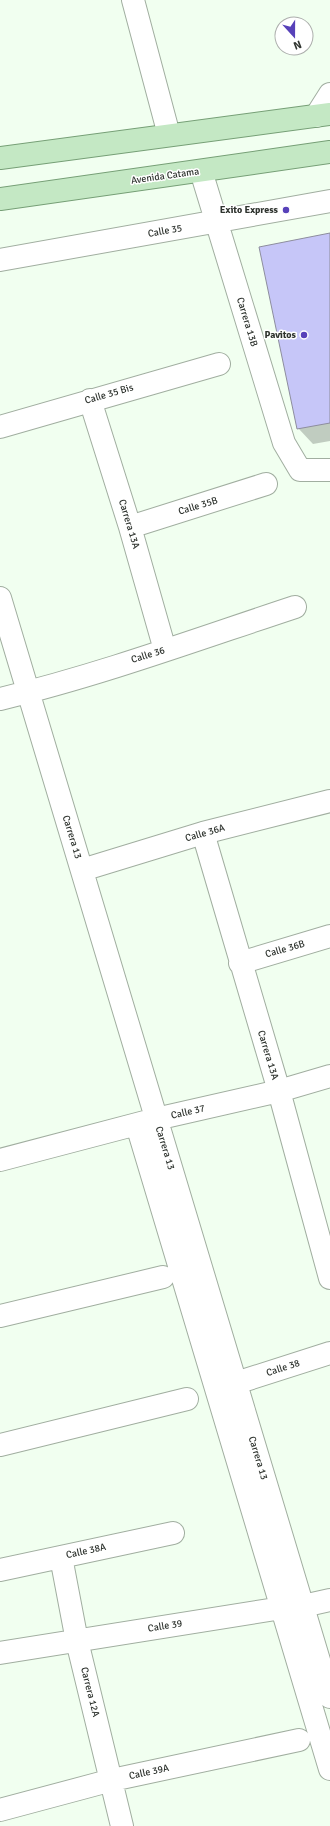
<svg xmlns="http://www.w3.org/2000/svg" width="330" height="1826" viewBox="0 0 330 1826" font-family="Signika,sans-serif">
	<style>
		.shadow { fill: #0003 }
		.building { fill: #c6c6f8; stroke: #8d8d9d }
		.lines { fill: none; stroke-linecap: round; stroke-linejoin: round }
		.minor-casing { stroke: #a1aea0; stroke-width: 24 }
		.major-casing { stroke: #769f76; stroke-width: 24 }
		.minor { stroke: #fff; stroke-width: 22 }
		.major { stroke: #c4e8c4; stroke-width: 22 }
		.poi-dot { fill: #5741b9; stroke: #fff; stroke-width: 1.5 }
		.labels { text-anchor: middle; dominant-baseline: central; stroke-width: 3; stroke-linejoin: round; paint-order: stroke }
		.street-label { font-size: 10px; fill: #2f342f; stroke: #fff }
		.poi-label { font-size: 10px; font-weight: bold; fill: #2f342f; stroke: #fff; text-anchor: end }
	</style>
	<rect width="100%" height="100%" fill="#f1fff0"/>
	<path class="shadow" d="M330,234V441L313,444L298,428Z"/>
	<path class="building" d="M330,233V423L297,429L259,247Z"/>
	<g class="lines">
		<g class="minor-casing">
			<path id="minor" d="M133,0L169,135
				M316,116L330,94
				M201,171L284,443L300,470H330
				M0,260L330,201
				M90,400L130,527L165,650
				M0,427L219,364
				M130,527L266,484
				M0,598L330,1697
				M0,699C100,675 198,639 295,607
				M203,833L279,1091L330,1278
				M82,870L203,833L330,801
				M240,963L330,936
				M137,1125L330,1769
				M0,1160L156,1119L279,1091L330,1076
				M0,1316L163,1277
				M236,1383L330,1353
				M0,1445L187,1399
				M61,1557L77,1641L122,1826
				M0,1570L173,1533
				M0,1653L282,1608L303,1606L330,1600
				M0,1810L112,1780L299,1740"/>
		</g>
		<g class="major-casing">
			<path id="major" d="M0,158L330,114
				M0,199L330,152"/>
		</g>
		<use href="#minor" class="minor"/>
		<use href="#major" class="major"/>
	</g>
	<g class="poi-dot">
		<circle cx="286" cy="210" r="4"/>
		<circle cx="304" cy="335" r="4"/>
	</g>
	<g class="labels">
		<g class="street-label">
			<text transform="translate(165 176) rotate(-8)">Avenida Catama</text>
			<text transform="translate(165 231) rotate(-10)">Calle 35</text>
			<text transform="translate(247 322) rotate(73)">Carrera 13B</text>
			<text transform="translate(109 394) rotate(-16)">Calle 35 Bis</text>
			<text transform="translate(198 506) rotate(-17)">Calle 35B</text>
			<text transform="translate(129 524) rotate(73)">Carrera 13A</text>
			<text transform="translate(148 655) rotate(-17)">Calle 36</text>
			<text transform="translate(205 833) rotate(-16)">Calle 36A</text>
			<text transform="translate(72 837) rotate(73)">Carrera 13</text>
			<text transform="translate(285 949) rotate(-16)">Calle 36B</text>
			<text transform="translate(268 1055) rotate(73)">Carrera 13A</text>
			<text transform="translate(188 1112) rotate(-13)">Calle 37</text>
			<text transform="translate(165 1148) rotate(73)">Carrera 13</text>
			<text transform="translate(283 1368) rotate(-18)">Calle 38</text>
			<text transform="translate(258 1458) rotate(73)">Carrera 13</text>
			<text transform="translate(86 1551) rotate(-12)">Calle 38A</text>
			<text transform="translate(165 1626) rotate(-9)">Calle 39</text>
			<text transform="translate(90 1692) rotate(76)">Carrera 12A</text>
			<text transform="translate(149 1772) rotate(-12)">Calle 39A</text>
		</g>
		<g class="poi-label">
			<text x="278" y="210">Exito Express</text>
			<text x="296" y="335">Pavitos</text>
		</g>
	</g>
	<g transform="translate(294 36) rotate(159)"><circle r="19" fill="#ffffff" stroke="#acaeac"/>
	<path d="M0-3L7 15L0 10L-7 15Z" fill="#5741b9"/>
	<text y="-6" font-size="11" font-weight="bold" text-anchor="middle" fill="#2f342f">N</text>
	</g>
</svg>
